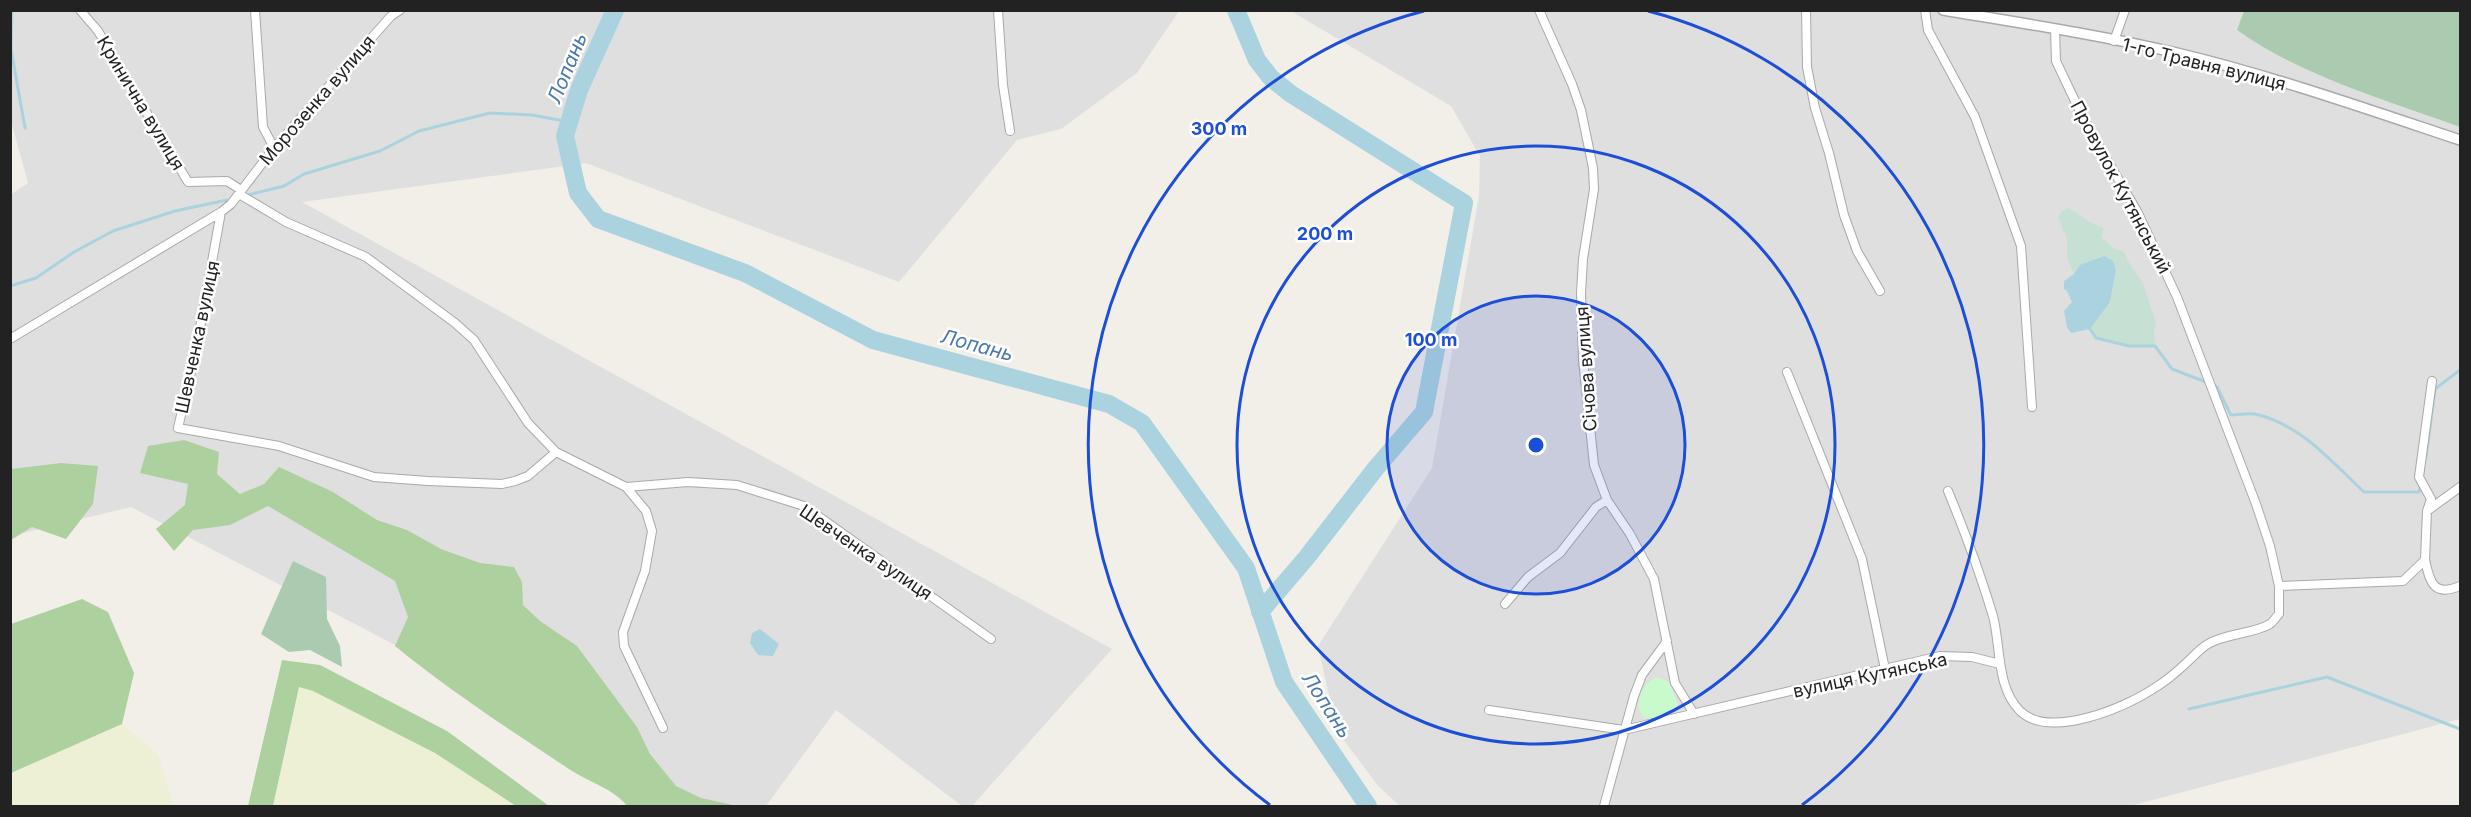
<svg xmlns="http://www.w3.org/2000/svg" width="2471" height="817" viewBox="0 0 2471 817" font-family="Inter,sans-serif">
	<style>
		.residential { fill: #e0dfdf }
		.farmland { fill: #eef0d5 }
		.forest { fill: #add19e }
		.wetland { fill: #c6e0d4 }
		.cemetery { fill: #aacbaf }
		.park { fill: #c8facc }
		.water { fill: #aad3df }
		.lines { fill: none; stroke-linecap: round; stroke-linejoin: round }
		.stream { stroke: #aad3df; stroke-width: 3 }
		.river { stroke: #aad3df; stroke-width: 18 }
		.minor-casing { stroke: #a9a9a9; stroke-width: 10 }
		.tertiary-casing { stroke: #a9a9a9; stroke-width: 12 }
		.minor { stroke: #fff; stroke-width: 8 }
		.tertiary { stroke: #fff; stroke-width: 9 }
		.ring { fill: none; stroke: #1d4ed8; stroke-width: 3 }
		.labels { text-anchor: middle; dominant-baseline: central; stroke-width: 5; stroke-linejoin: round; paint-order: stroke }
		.street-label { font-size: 18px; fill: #222; stroke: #fff }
		.water-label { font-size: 20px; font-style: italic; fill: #4a7aab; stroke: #fff }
		.centre { fill: #1d4ed8; stroke: #fff; stroke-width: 3 }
		.ring-label { font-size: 18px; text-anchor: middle; font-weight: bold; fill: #1d4ed8; stroke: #fff; stroke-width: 5; stroke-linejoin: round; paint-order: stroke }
	</style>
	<rect width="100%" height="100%" fill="#f2efe9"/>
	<path class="residential" d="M11,11H1179L1137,73L1061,129L1017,140L899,282L586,163L302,202L1112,649L972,806H962L836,710L766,806H703L131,507L11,536L10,195L28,183L11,121Z
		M1291,11H2460V719L2130,806H1400L1379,787L1337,731L1318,646L1432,468L1479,196L1480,156L1451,106Z"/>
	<path class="farmland" d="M299,687L313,691L435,753L516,806H273Z
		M122,724L158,754L174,806H11L10,773Z"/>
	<path class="forest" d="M184,440L219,452L217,474L240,494L264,484L279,467L333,492L377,520L407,530L441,549L480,563L514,567L522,582L523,605L540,621L577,646L637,727L650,754L676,786L701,798L738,806H627C613,788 588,782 569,769C510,730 450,691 395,646L408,617L395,581L268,506L230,525L193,530L174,551L156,529L185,505L188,484L140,473L148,446Z
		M61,463L98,466L93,504L66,539L32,527L11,540V469Z
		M82,599L108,612L134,673L122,724L11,773V624Z
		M282,660L320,665L447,731L549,806H516L435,753L313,691L299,687L273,806H248Z"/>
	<path class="wetland" d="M2069,208L2090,222L2103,228L2102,238L2113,248L2124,252L2129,263L2143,283L2156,323L2154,329L2155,346H2129L2096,338L2090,329L2110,302L2116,270L2080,265L2074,274L2067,257V239L2058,217L2062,211Z"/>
	<path class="cemetery" d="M2244,11H2460V127C2386,100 2301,76 2237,30Z
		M293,561L326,577L327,619L340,646L342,667L310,650L289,652L261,634Z"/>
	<path class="park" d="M1654,678H1660L1669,682L1678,704C1673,716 1655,723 1644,718C1633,705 1641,687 1654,678Z"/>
	<path class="water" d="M2104,256L2113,261L2116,270L2110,302L2090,329L2071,333L2067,327L2064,311L2072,302L2067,291L2064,289V281L2074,274L2080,265Z
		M760,629L779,644L773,656L758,655L750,643L752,633Z"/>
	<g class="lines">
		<path class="stream" d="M12,10L11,49L25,128
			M248,195L284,186L304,174L380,151L419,131L490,113L532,115L570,122
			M10,286L36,278L74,252L113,231L175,211L227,200
			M2090,329L2096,338L2129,346H2155L2172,369L2206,382
			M2212,385L2217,387L2231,415C2239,415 2247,413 2255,414C2300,424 2331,461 2364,492H2419L2421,484
			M2426,457L2435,389L2460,370
			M2189,709L2327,677L2460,729"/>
		<path class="river" d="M615,10L579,90L565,136L578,193L598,219L745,273L873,340L1109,404L1142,423L1246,568L1284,682L1368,806
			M1236,10L1257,60L1271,78L1291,94L1464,203L1424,412L1376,468L1307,557L1260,612"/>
		<g class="minor-casing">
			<path id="minor" d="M80,10L98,31L188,182L227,181L241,190
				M255,10L263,127L274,148
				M998,10L1003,85L1010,131
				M1539,10L1572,84L1581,110L1593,168L1594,189L1583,259L1581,293L1583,360L1594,465L1607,500L1630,534L1654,579L1675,683L1694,714
				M1806,10L1807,67L1815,108L1829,153L1844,215L1857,251L1880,291
				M1925,10L1928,30L1975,117L2021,246L2032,407
				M2114,41L2125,10
				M239,194L286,222L366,257L455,323L474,340L528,423L556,452L626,487L688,482L737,485L804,506L991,639
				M221,212L196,350L178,428L279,446L374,477L428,481L502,484L515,481L528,476L556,452
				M10,339L221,212L231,204L274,148L391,16L400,10
				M1787,372L1862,559L1885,669
				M626,487L646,511L652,531L645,571L623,632L624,646L663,728
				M1948,491C1965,532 1980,573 1993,616C2001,646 1996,687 2020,711C2050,740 2127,707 2156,687C2173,677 2187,662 2201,649C2219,633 2252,635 2270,624C2273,622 2276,617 2279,614V586L2270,546L2256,504L2177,297L2138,213L2085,122L2056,61L2055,29
				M2427,511L2431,499L2419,477L2432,381
				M2425,560C2430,583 2434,597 2460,586
				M2279,586L2403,581L2425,560L2427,511L2460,487
				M1505,604L1528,577L1560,553L1596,507L1607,500
				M1489,710L1624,730L1940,656L1972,657L2000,664
				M1604,806L1634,696L1642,675L1667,641"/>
		</g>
		<g class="tertiary-casing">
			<path id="tertiary" d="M1943,10C2021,23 2100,35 2177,53C2273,76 2367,109 2460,140"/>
		</g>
		<use href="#minor" class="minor"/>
		<use href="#tertiary" class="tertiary"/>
	</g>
	<circle cx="1536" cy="445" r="149" fill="#1d4ed8" fill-opacity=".12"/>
	<g class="ring">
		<circle cx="1536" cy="445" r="149"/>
		<circle cx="1536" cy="445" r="299"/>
		<path d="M1270 805A448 448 0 0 1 1424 11M1648 11A448 448 0 0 1 1802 805"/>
	</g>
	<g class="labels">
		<g class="street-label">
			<text transform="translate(2204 64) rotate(14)">1-го Травня вулиця</text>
			<text transform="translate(317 100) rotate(-49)">Морозенка вулиця</text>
			<text transform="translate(141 103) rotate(59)">Кринична вулиця</text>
			<text transform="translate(2121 187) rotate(62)">Провулок Кутянський</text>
			<text transform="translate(197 337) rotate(-78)">Шевченка вулиця</text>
			<text transform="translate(1586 369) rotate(-94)">Січова вулиця</text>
			<text transform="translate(866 552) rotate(34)">Шевченка вулиця</text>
			<text transform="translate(1870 675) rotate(-12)">вулиця Кутянська</text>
		</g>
		<g class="water-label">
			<text transform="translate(567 68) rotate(-68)">Лопань</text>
			<text transform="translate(977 345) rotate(15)">Лопань</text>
			<text transform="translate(1327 705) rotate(57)">Лопань</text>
		</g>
	</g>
	<circle cx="1536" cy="445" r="9" class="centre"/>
	<g class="ring-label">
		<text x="1219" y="135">300 m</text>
		<text x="1325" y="240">200 m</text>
		<text x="1431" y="346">100 m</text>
	</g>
	<rect width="2471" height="817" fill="none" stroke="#222222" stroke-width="24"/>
</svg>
